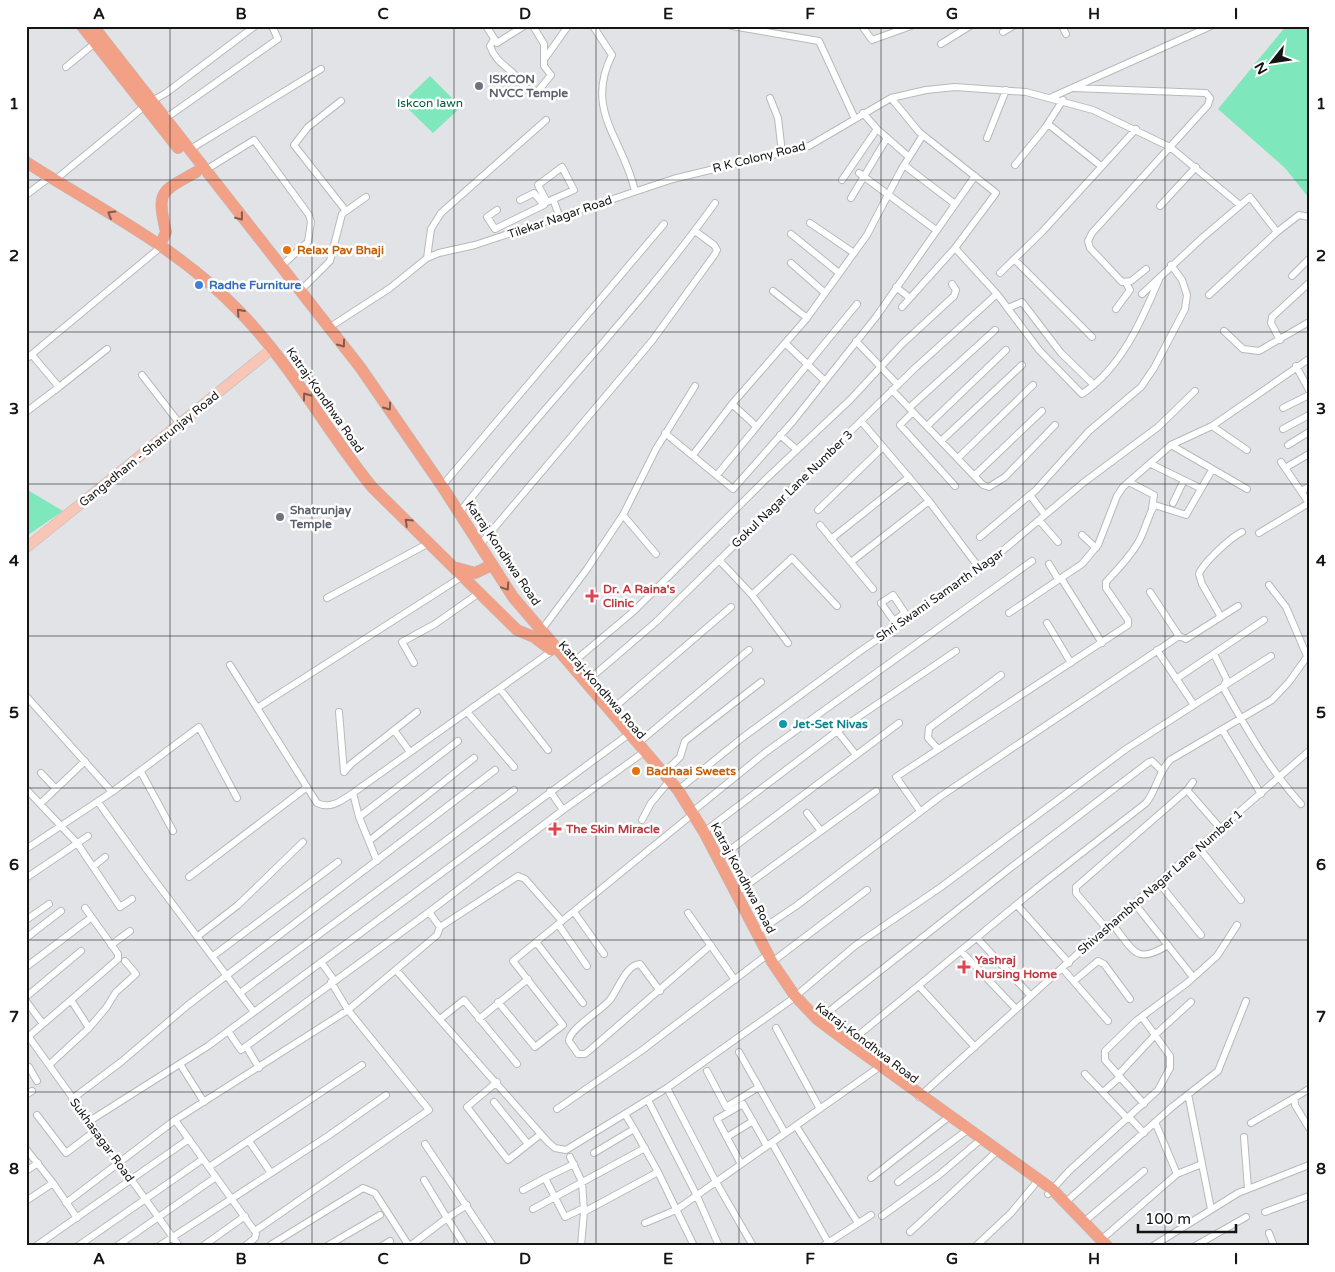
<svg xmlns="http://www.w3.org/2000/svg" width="1335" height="1272" viewBox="0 0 1335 1272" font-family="'Varela Round',sans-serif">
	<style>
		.green { fill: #7ee7bb }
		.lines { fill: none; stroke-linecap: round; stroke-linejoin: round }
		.street-casing { stroke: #b8b9bc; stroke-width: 8 }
		.primary-casing { stroke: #bdbdbd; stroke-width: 11 }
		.highway-casing { stroke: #bdbdbd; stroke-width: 12 }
		.street { stroke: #fff; stroke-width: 6 }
		.primary { stroke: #f7c6b6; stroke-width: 10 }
		.highway { stroke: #f2a086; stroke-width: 11 }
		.oneway { stroke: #835a4e }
		.grid { fill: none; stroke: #141415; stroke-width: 1; stroke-opacity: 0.55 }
		.worship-dot { fill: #6b7280; stroke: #fff; stroke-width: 2 }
		.food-dot { fill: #e8710a; stroke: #fff; stroke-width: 2 }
		.shop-dot { fill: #3f7fe0; stroke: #fff; stroke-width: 2 }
		.health-dot { fill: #e0444e; stroke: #fff; stroke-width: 2 }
		.culture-dot { fill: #0f9aa8; stroke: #fff; stroke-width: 2 }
		.labels { text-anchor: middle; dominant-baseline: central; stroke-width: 5; stroke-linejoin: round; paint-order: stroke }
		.worship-label { font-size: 12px; font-weight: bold; fill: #5b616d; stroke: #fff; text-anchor: start }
		.park-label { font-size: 12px; fill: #005b3f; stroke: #fff }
		.street-label { font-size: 12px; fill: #141415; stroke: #fff }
		.food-label { font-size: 12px; font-weight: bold; fill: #c56008; stroke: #fff; text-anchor: start }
		.shop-label { font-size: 12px; font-weight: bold; fill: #366cbe; stroke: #fff; text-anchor: start }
		.health-label { font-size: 12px; font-weight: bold; fill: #be3a42; stroke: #fff; text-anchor: start }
		.culture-label { font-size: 12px; font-weight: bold; fill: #0d838f; stroke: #fff; text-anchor: start }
		.neatline { fill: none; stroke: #141415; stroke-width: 2 }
		.grid-label { font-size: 16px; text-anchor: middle; font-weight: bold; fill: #141415 }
	</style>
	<rect width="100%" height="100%" fill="#e2e3e6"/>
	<path class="green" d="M1286,26H1309V198L1285,168L1218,109Z
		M430,76L461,107L433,133L402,103Z
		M26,489L63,511L28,535L26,534Z"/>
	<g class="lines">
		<g class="street-casing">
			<path id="street" d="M486,26L497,43L524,26
				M593,26L612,55C584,111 623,138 635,191
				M732,26L819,41L855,119
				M862,26L872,40L911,26
				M1062,26L1066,34
				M1003,32L1013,26
				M494,39L490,46C495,60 503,64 513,73C521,81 525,93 538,91L551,75L544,66V44L533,26
				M941,44L970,26
				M546,57L568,26
				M66,67L95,43
				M1073,88L1206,93L1210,98L1208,105L1092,233L1088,241L1090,248L1122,282L1131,281L1146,269
				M1052,97L1211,26
				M770,98L778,118L782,153
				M891,98L919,132L996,193L955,248L997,294L1039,350L1082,394C1122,367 1142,320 1160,277
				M152,101L166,93L255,26
				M341,101L308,127L294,145L346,211
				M166,118L278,39L272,26
				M1048,124L1101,166
				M877,129L909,157
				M987,138L1006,90
				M189,150L321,69
				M904,165L955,204
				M1015,165L1045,128L1063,100
				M562,167L574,190L547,202L538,185Z
				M204,171L254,140L309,215L311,222L308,242L280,267
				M859,173L936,230
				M55,180L146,105
				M842,180L877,129L863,113
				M26,195L50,177
				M851,198L887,138
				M553,199L560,218
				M1160,206L1196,167
				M497,210L487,217L495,229L544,205L534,193L520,200
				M810,223L854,253
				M791,234L839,273
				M427,258L431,229L441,213L546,120
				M1014,259L1092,337
				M791,263L825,293
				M1000,273L1042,232L1136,129
				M1292,276L1309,259
				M896,287L910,298
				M300,291L330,261L342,214L366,197
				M773,291L807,318
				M1142,294L1202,238L1250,197L1277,232L1299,215L1309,217
				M1209,295L1277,232
				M902,307L955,248
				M1008,308L1022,302L1061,353L1094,385
				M1116,309L1130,290L1126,283
				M330,327L390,288L427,258L439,253L475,245L673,179L809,146L891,98L926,90L955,87L1026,92L1093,110L1170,147L1240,205
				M1224,331L1243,349L1259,351L1309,322
				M1280,340L1271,323L1272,317L1309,283
				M856,341L898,385
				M785,343L824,380
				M32,355L59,387L107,349
				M26,359L156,251L160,245
				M1296,366L1309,390
				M142,375L180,424
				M892,390L983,485L989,487L1005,477L1055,425
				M732,404L756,426
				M909,408L995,330
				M1283,408L1309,395
				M26,412L59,387
				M913,412L900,425L955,486
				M861,421L929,501L980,569
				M927,426L1006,350
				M1212,426L1247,450
				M1283,429L1309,415
				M665,433L733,489L794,420L876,317L975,176
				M780,435L796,449
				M941,441L1022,365
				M1171,445L1247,489
				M1288,445L1309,432
				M693,455L732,404L807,318L867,235L901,170L923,135
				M958,458L1033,385
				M1281,462L1309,503
				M1151,464L1200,488
				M1285,468L1309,454
				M717,475L857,304
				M975,475L1042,411
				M1129,482L1154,495L1152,508
				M442,486L664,224
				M1301,491L1309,487
				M1030,495L1045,515
				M1173,503L1184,480
				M818,510L883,447
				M459,513C542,407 637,312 715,203
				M623,515L656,554
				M1039,520L1058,542
				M820,525L873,589
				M1259,533L1309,503
				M1082,535L1096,548
				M980,537L1036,490L1089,431L1141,387L1154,368L1185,309L1187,295L1182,280L1171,265
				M831,539L909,477
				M479,546L652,341L715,254L717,250L714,245L695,231
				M719,560L752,595L788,643
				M851,562L929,501
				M1049,564L1058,579
				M1061,578L1102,643
				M1269,585L1286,607L1307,656
				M1150,592L1179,636L1186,639L1238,606
				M752,595L792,558L837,606
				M327,598L429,543
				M1009,613L1082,564L1098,545L1117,496L1123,487L1171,445L1212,426L1309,359
				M1221,617L1202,584L1199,574C1203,563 1231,537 1242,532
				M894,621L905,613L893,595L881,603L894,621L897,626
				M1047,623L1071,663
				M540,632L587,569L623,515L656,449L695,386
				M1214,654L1227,680L1223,687C1246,728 1269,769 1301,804
				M414,663L402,642L435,624L479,593
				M571,664L634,611L767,478L851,399L901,345L954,296L956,290L952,284
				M230,665L317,803C331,810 342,800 353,793
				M1176,679L1264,620
				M586,682L656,622L914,369L997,294
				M500,689L548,750
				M26,696L112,792
				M1194,705L1271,656
				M257,708L463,576
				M339,712L344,772
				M609,712L731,607
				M468,713L514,767
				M394,730L410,752
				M1223,731L1261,794
				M838,732L856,755
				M637,744L749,650
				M938,749L928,738L929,728L1001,675
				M141,772L173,831
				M344,772L351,764L417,712
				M41,773L56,789
				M664,773L680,757L685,741L761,682
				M26,789L77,843L120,907L132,899
				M678,790L742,738L859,652L988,563L1083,483L1158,427L1195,391
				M1187,790L1221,829
				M550,791L563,810
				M98,802L147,870L254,1012
				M40,804L85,761
				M920,811L896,777L1128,625V620L1106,588V582C1117,570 1131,556 1139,541C1144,533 1150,510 1155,505L1186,515L1212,470
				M692,812L766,752L1032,561
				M807,813L821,831
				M359,817L353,793L552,651
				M642,820L651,803L666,785
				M704,832L836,732L956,651
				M369,841L474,758
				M1199,848L1241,900
				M26,849L112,792L199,727L237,798
				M718,859L899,723
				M377,861L359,817L458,741
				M94,866L105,857
				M189,877L307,787
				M26,878L88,836
				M1159,883L1201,935
				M736,893L876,791
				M1135,904L1193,977
				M1017,905L1069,963
				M574,912L604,954
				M688,913L735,980
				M26,920L49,904
				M558,924L587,966
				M440,927L518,876L525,879L562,921
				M1106,928L1076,893V887L1187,790L1193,782
				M1117,930C1135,954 1139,963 1168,945
				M756,933L796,906L941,796L1179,636
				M198,936L238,905L303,842
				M26,938L61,911
				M977,938L1031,996
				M536,942L583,1003
				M111,945L130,931
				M961,951L1016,1009
				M213,956L338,862
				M321,962L334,980
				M772,962L867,890
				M26,967L88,920
				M1062,968L1108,1021
				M396,970L548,1142L555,1148L566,1150L667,1088L791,1000L856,945L941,887L1126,749L1194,705L1157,650
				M1074,981L1098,961L1104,964L1130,999
				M919,986L975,1047
				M660,991L640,964C625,965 618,991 609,1001C599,1012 569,1029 569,1041L578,1054H585L590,1050L711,945
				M240,993L514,790
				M26,997L81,951
				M26,1001L43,1024
				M498,1002L535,1047L563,1025L513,961L689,817
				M440,1019L464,1000L517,1064
				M479,1019L528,979
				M818,1020L1009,869L1149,762L1152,761L1161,770
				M89,1028L106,1008L116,992L136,974L125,961
				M776,1028L820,1109
				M228,1031L241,1050L429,912L563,810L644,752
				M26,1033L179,1246
				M29,1036L71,1000
				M849,1043L1038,887L1146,803C1157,789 1158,773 1170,760L1272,700L1289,682L1309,654
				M246,1046L259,1068
				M739,1052L785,1133
				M180,1064L204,1102
				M49,1065L89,1028L71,1000L118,959V954L85,908
				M26,1069L29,1067L37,1081
				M707,1071L726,1107L759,1087
				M1085,1074L1128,1119
				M1118,1075L1156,1034L1191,1002
				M497,1082L467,1107L508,1160L541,1134
				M667,1088L716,1182L753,1246
				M1309,1089L1294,1098L1295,1105L1309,1128
				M1103,1092L1120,1077
				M1188,1094L1211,1209
				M26,1095L32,1091
				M919,1097L1106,928L1309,751
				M72,1099L121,1062L188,1005L495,770
				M648,1100L697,1196L719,1246
				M494,1102L528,1144
				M1144,1104L1105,1060V1051L1136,1021L1187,983L1217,956L1237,925
				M557,1109L641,1051L763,958
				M625,1114L634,1129
				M37,1115L66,1153L95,1131
				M1129,1117L1144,1133
				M175,1120L256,1233L255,1238L245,1246
				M88,1122L208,1046L625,737
				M1251,1123L1294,1098
				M796,1126L858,1223
				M727,1137L753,1121
				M1244,1137L1248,1189
				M249,1141L271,1173
				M772,1143L828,1242
				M425,1144L493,1246
				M26,1149L53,1183L77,1218
				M594,1153L634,1129L658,1172L694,1246
				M570,1157L582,1182L584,1210
				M741,1164L717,1119L743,1104L767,1146
				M209,1167L362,1065
				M26,1171L38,1163
				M1177,1174L1202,1164
				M545,1178L574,1164
				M871,1178L946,1119
				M898,1182L966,1131
				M523,1190L545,1178L565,1217L584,1208
				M1048,1194L1069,1171L1158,1090L1170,1068V1056L1142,1017
				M26,1201L53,1183
				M1066,1202L1172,1107L1218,1071L1246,1001
				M66,1203L175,1120L348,1010L437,935L440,927L429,912
				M533,1209L645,1148
				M1265,1212L1309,1196
				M882,1216L939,1175L979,1141
				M1085,1221L1144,1171
				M645,1223L676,1210L875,1070
				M255,1231L429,1110L348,1010L331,982
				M910,1232L995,1153
				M1269,1233L1274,1246
				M1102,1239L1177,1174L1155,1122
				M36,1246L189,1139
				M78,1246L203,1159
				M117,1246L216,1177
				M159,1246L328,1136L386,1095
				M203,1246L245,1216
				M269,1246L363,1188L375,1193L409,1246
				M327,1246L380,1215
				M382,1246L390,1241
				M410,1246L447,1218L424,1180
				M465,1246L447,1218L467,1205
				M581,1246L584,1212L658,1172
				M823,1246L871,1215
				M976,1246L1011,1213L1035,1184
				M1153,1246L1238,1193L1309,1165
				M1195,1246L1246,1217"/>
		</g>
		<g class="primary-casing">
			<path id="primary" d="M26,548L272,349"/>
		</g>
		<g class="highway-casing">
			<path id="highway" d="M82,26L178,148
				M93,26L360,367L442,486L513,597L678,790L704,832L772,962L795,996L818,1020L849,1043L1052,1189L1107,1246
				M26,162C98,208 177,247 237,309C290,362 325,429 372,487L517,630L534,637L551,650
				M160,245L166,232C156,190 161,192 196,172
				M457,568L475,573L492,565"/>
		</g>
		<use href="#street" class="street"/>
		<use href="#primary" class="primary"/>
		<use href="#highway" class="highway"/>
	</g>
	<defs><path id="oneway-chevron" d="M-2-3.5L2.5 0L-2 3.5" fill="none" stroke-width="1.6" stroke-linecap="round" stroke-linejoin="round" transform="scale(1.25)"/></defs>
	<g class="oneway">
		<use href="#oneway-chevron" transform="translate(111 214) rotate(-149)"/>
		<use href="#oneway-chevron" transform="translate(240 217) rotate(52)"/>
		<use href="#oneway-chevron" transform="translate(240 312) rotate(-132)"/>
		<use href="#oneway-chevron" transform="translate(342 344) rotate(54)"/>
		<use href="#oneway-chevron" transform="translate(306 396) rotate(-126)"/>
		<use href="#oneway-chevron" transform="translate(388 407) rotate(55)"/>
		<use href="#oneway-chevron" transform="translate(408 522) rotate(-136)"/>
		<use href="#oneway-chevron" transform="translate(506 587) rotate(56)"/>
	</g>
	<path class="grid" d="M170,26V1246M312,26V1246M454,26V1246M596,26V1246M739,26V1246M881,26V1246M1023,26V1246M1165,26V1246M26,180H1309M26,332H1309M26,484H1309M26,636H1309M26,788H1309M26,940H1309M26,1092H1309"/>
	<g class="worship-dot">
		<circle cx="479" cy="86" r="5"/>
		<circle cx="280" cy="517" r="5"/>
	</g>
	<g class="food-dot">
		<circle cx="287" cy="250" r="5"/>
		<circle cx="636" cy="771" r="5"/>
	</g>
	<circle class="shop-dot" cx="199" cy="285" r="5"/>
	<g class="health-dot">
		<path d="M589.5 588.5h5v5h5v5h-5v5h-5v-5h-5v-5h5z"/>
		<path d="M552.5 821.5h5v5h5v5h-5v5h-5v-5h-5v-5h5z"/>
		<path d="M961.5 959.5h5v5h5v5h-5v5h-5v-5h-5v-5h5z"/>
	</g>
	<circle class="culture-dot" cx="783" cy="724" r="5"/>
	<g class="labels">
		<g class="worship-label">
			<text x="489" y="79">ISKCON<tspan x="489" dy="14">NVCC Temple</tspan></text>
			<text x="290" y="510">Shatrunjay<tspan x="290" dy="14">Temple</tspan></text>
		</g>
		<g class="park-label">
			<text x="430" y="103">Iskcon lawn</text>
		</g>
		<g class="street-label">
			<text transform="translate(759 157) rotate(-14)">R K Colony Road</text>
			<text transform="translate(560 217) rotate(-19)">Tilekar Nagar Road</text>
			<text transform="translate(325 400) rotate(55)">Katraj-Kondhwa Road</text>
			<text transform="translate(149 449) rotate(-39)">Gangadham - Shatrunjay Road</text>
			<text transform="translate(792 489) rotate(-44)">Gokul Nagar Lane Number 3</text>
			<text transform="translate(503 553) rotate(56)">Katraj Kondhwa Road</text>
			<text transform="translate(940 595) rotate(-35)">Shri Swami Samarth Nagar</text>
			<text transform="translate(602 690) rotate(49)">Katraj-Kondhwa Road</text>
			<text transform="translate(743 878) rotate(62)">Katraj Kondhwa Road</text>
			<text transform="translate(1160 882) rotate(-41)">Shivashambho Nagar Lane Number 1</text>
			<text transform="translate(867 1043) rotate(37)">Katraj-Kondhwa Road</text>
			<text transform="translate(102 1140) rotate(54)">Sukhasagar Road</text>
		</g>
		<g class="food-label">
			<text x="297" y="250">Relax Pav Bhaji</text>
			<text x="646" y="771">Badhaai Sweets</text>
		</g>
		<g class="shop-label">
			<text x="209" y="285">Radhe Furniture</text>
		</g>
		<g class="health-label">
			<text x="603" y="589">Dr. A Raina's<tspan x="603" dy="14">Clinic</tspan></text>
			<text x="566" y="829">The Skin Miracle</text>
			<text x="975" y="960">Yashraj<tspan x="975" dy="14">Nursing Home</tspan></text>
		</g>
		<g class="culture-label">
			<text x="793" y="724">Jet-Set Nivas</text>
		</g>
	</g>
	<rect width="1335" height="1272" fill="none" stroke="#ffffff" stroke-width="55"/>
	<g transform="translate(1272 62) rotate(240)" stroke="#ffffff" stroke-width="4" paint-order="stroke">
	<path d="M0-4L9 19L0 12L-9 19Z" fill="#141415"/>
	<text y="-8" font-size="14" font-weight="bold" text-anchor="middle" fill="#141415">N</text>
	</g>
	<path d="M1138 1224v8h98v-8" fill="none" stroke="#141415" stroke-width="2.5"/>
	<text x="1145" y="1224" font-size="15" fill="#141415" stroke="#ffffff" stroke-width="4" paint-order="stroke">100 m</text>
	<rect x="28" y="28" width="1280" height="1216" class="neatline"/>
	<g class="grid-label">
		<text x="99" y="19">A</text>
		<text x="241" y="19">B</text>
		<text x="383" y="19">C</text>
		<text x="525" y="19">D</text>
		<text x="668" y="19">E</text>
		<text x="810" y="19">F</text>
		<text x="952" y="19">G</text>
		<text x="1094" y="19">H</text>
		<text x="1236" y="19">I</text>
		<text x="14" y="109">1</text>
		<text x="1321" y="109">1</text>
		<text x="14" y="261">2</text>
		<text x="1321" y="261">2</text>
		<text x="14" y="414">3</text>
		<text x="1321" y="414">3</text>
		<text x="14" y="566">4</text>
		<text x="1321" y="566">4</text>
		<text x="14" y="718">5</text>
		<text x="1321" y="718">5</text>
		<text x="14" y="870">6</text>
		<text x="1321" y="870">6</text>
		<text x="14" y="1022">7</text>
		<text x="1321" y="1022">7</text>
		<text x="14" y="1174">8</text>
		<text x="1321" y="1174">8</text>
		<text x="99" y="1264">A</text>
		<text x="241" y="1264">B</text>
		<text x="383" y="1264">C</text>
		<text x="525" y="1264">D</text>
		<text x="668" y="1264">E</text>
		<text x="810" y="1264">F</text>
		<text x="952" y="1264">G</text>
		<text x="1094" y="1264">H</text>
		<text x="1236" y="1264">I</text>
	</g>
</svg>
